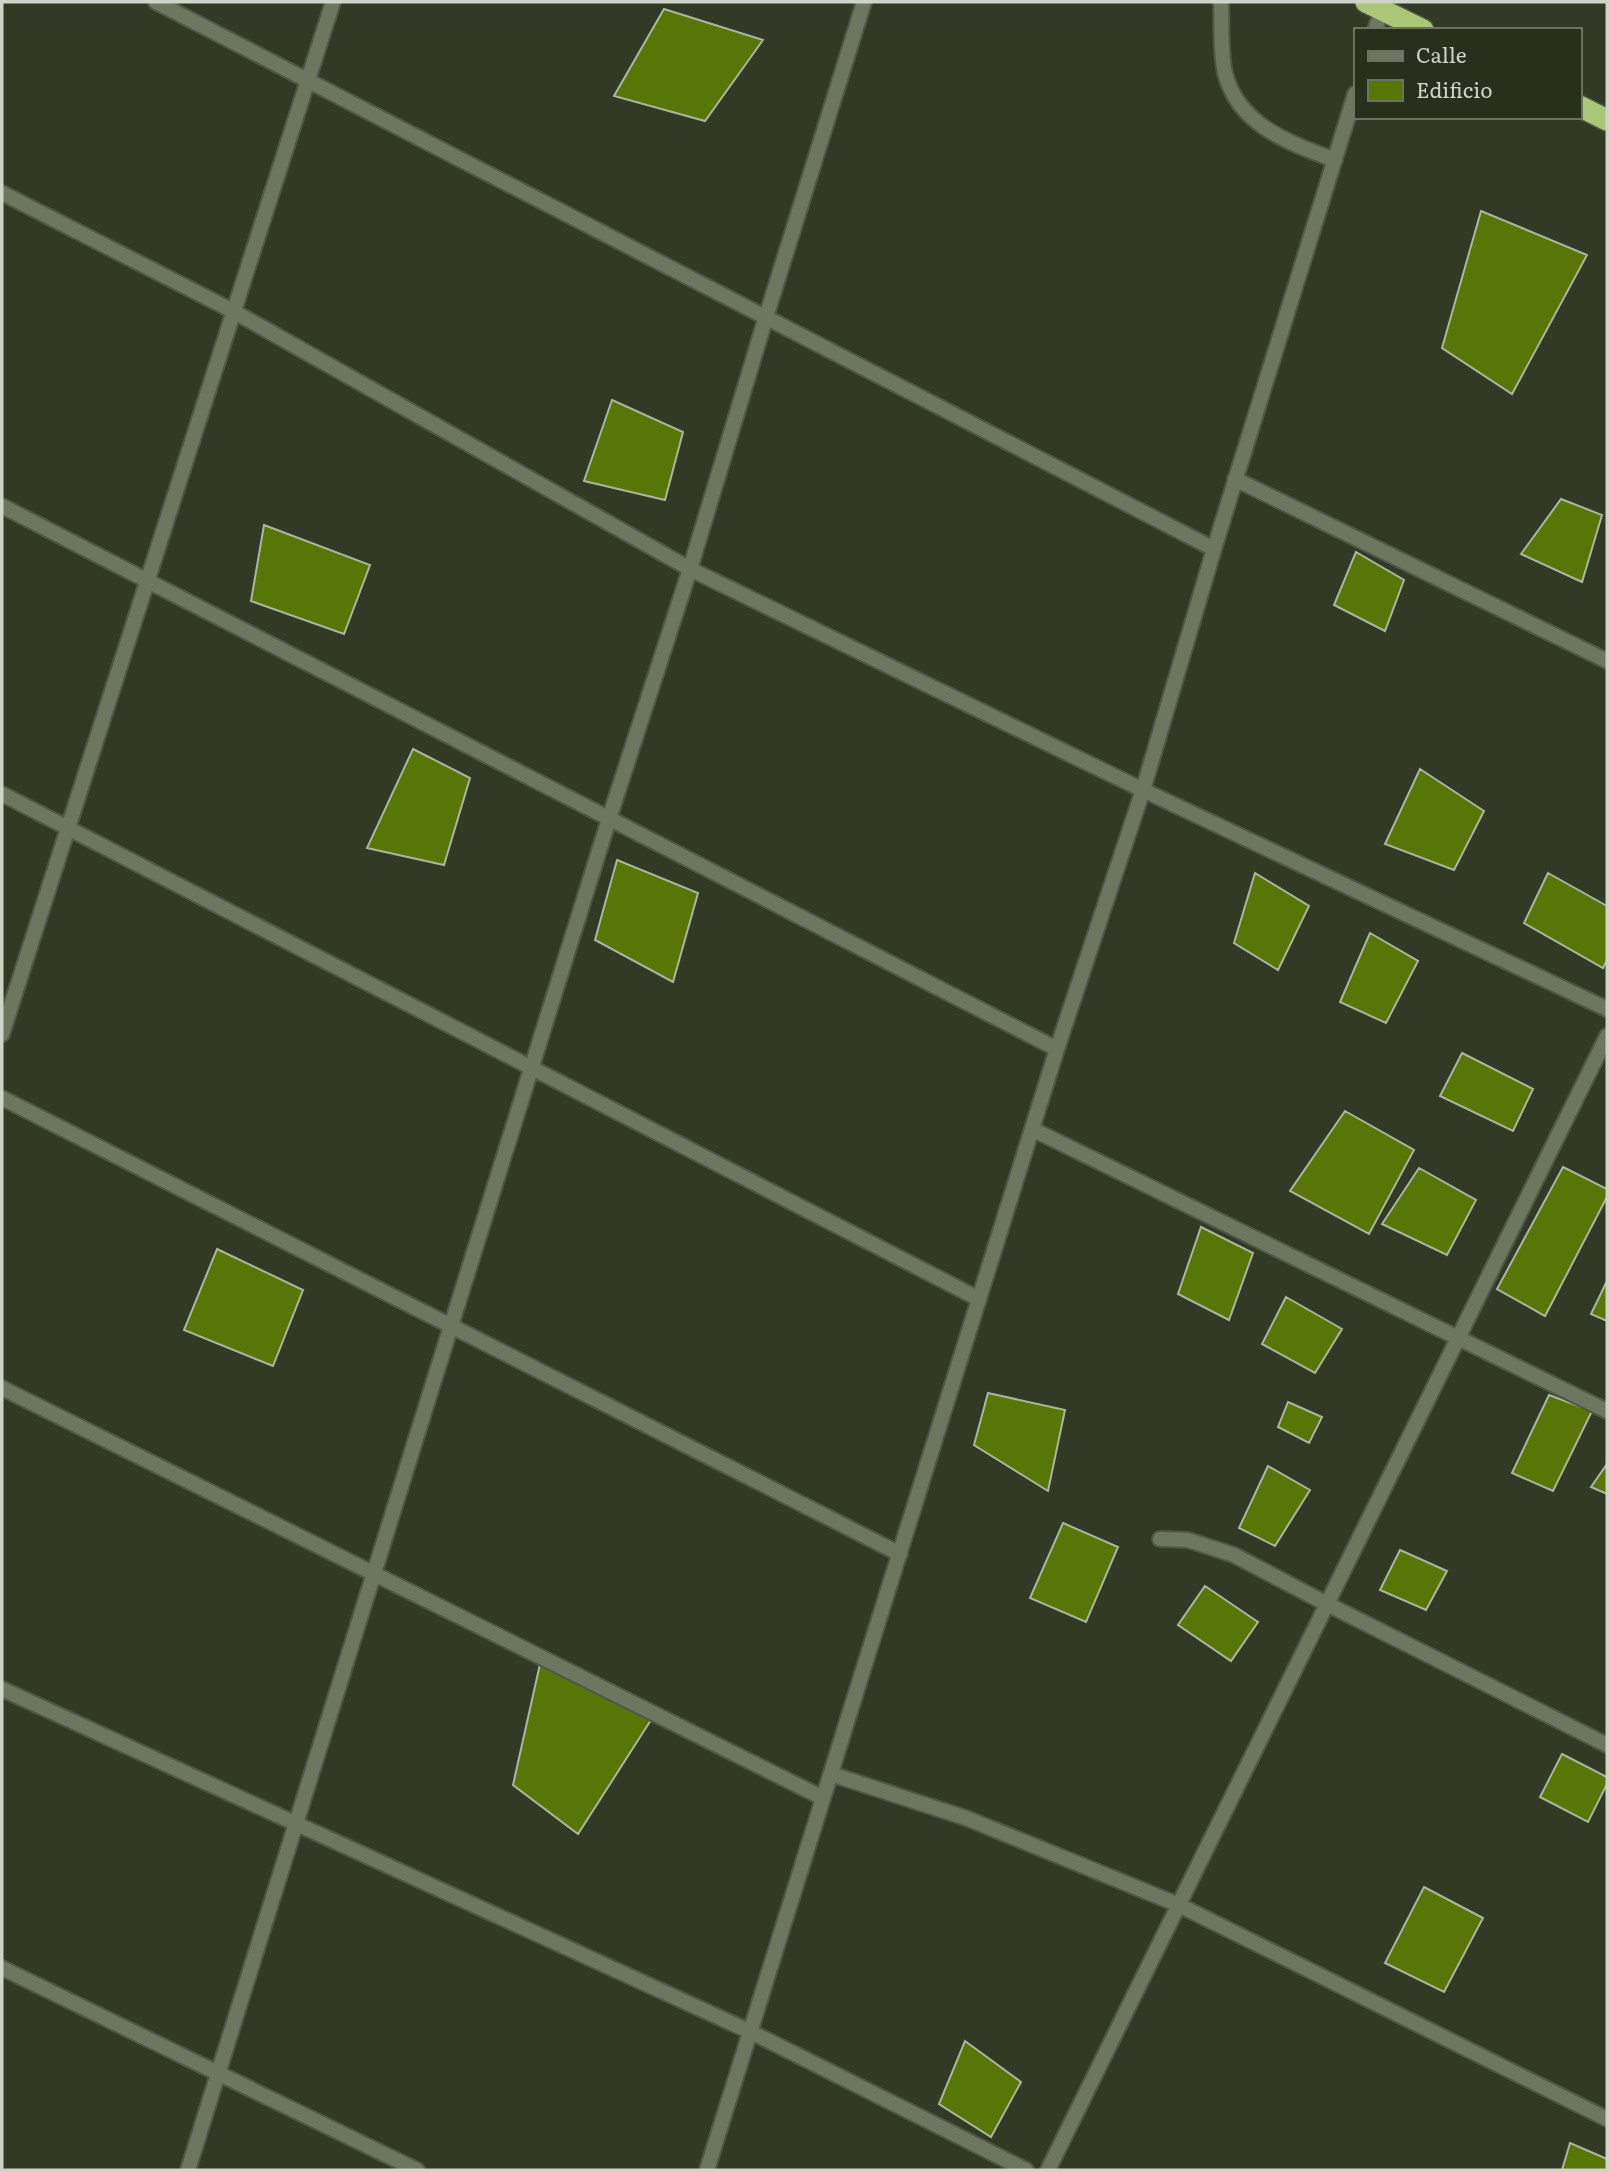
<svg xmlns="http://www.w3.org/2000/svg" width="1609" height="2172" viewBox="0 0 1609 2172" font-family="Literata,serif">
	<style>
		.building { fill: #587508; stroke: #acb69e; stroke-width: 2 }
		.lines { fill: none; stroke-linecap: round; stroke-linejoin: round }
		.lane-casing { stroke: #505746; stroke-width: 18 }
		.street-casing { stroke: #505746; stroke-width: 18 }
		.highway-casing { stroke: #505746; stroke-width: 24 }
		.lane { stroke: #6d765f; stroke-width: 14 }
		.street { stroke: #6d765f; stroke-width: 14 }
		.highway { stroke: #aac777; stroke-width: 21 }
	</style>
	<rect width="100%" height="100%" fill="#323a26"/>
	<path class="building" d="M664,9L763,40L705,121L614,96Z
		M1481,211L1587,255L1512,394L1442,348Z
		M612,400L683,432L665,500L584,481Z
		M1561,499L1602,515L1582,582L1521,554Z
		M264,525L370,565L344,634L251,601Z
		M1356,552L1404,580L1385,631L1334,605Z
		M413,749L470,778L444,865L367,848Z
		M1420,769L1484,811L1454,870L1385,844Z
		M617,860L698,893L673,982L595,940Z
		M1255,873L1309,906L1278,970L1234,943Z
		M1548,873L1607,906V960L1603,968L1524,923Z
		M1370,933L1418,961L1386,1023L1340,1002Z
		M1462,1053L1533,1089L1513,1131L1440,1096Z
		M1345,1111L1414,1150L1369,1234L1290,1191Z
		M1563,1167L1607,1189V1197L1545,1316L1497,1289Z
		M1419,1168L1476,1200L1447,1255L1382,1224Z
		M1201,1227L1253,1253L1229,1320L1178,1294Z
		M217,1249L303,1290L273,1366L184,1330Z
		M1607,1281V1321L1591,1314Z
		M1286,1297L1342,1329L1315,1373L1262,1344Z
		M988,1393L1065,1410L1048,1491L974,1445Z
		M1549,1395L1592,1411L1553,1491L1512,1473Z
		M1288,1402L1322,1417L1309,1443L1278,1427Z
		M1607,1464V1494L1591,1487Z
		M1268,1466L1310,1490L1275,1546L1239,1528Z
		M1063,1523L1118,1547L1086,1622L1030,1598Z
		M1400,1550L1447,1571L1426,1610L1380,1590Z
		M1205,1586L1258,1622L1231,1661L1178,1625Z
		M540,1664L651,1720L578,1834L513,1785Z
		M1562,1754L1607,1777V1784L1588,1822L1540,1797Z
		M1424,1887L1483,1918L1444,1992L1385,1963Z
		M965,2041L1021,2082L991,2137L939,2104Z
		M1570,2143L1607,2159V2170H1562Z"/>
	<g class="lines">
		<g class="lane-casing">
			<path id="lane" d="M1160,1539L1188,1540L1234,1555L1327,1604"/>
		</g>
		<g class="street-casing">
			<path id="street" d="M156,2L1214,549
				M1221,2C1222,24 1220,51 1225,73C1238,125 1289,143 1335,160
				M1375,30L1382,10
				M2,193L233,311L690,569L1143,790L1607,1009
				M1235,479L1607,661
				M2,506L1057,1049
				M2,794L979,1299
				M2,1034L333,2
				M2,1098L900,1554
				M1032,1129L1607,1411
				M2,1388L823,1798
				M1327,1604L1607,1745
				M2,1689L751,2032L1026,2170
				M831,1774L966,1818L1179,1905L1607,2119
				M2,1968L417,2170
				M188,2170L609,819L690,569L766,317L864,2
				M707,2170L1057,1049L1143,790L1214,549L1355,94
				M1048,2170L1607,1036"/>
		</g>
		<g class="highway-casing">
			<path id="highway" d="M1366,2L1423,30
				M1579,106L1607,120"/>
		</g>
		<use href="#lane" class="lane"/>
		<use href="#street" class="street"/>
		<use href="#highway" class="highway"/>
	</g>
	<rect width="1609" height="2172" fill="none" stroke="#cfd4c8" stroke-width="7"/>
	<rect x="1354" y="28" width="228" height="91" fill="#28301c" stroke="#6b7261" stroke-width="2"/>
	<rect x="1368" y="51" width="35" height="10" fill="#6d765f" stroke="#6b7261" stroke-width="2"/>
	<text x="1416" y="63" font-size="21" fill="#cfd4c8">Calle</text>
	<rect x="1368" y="80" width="35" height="21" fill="#587508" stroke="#6b7261" stroke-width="2"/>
	<text x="1416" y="98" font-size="21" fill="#cfd4c8">Edificio</text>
</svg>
